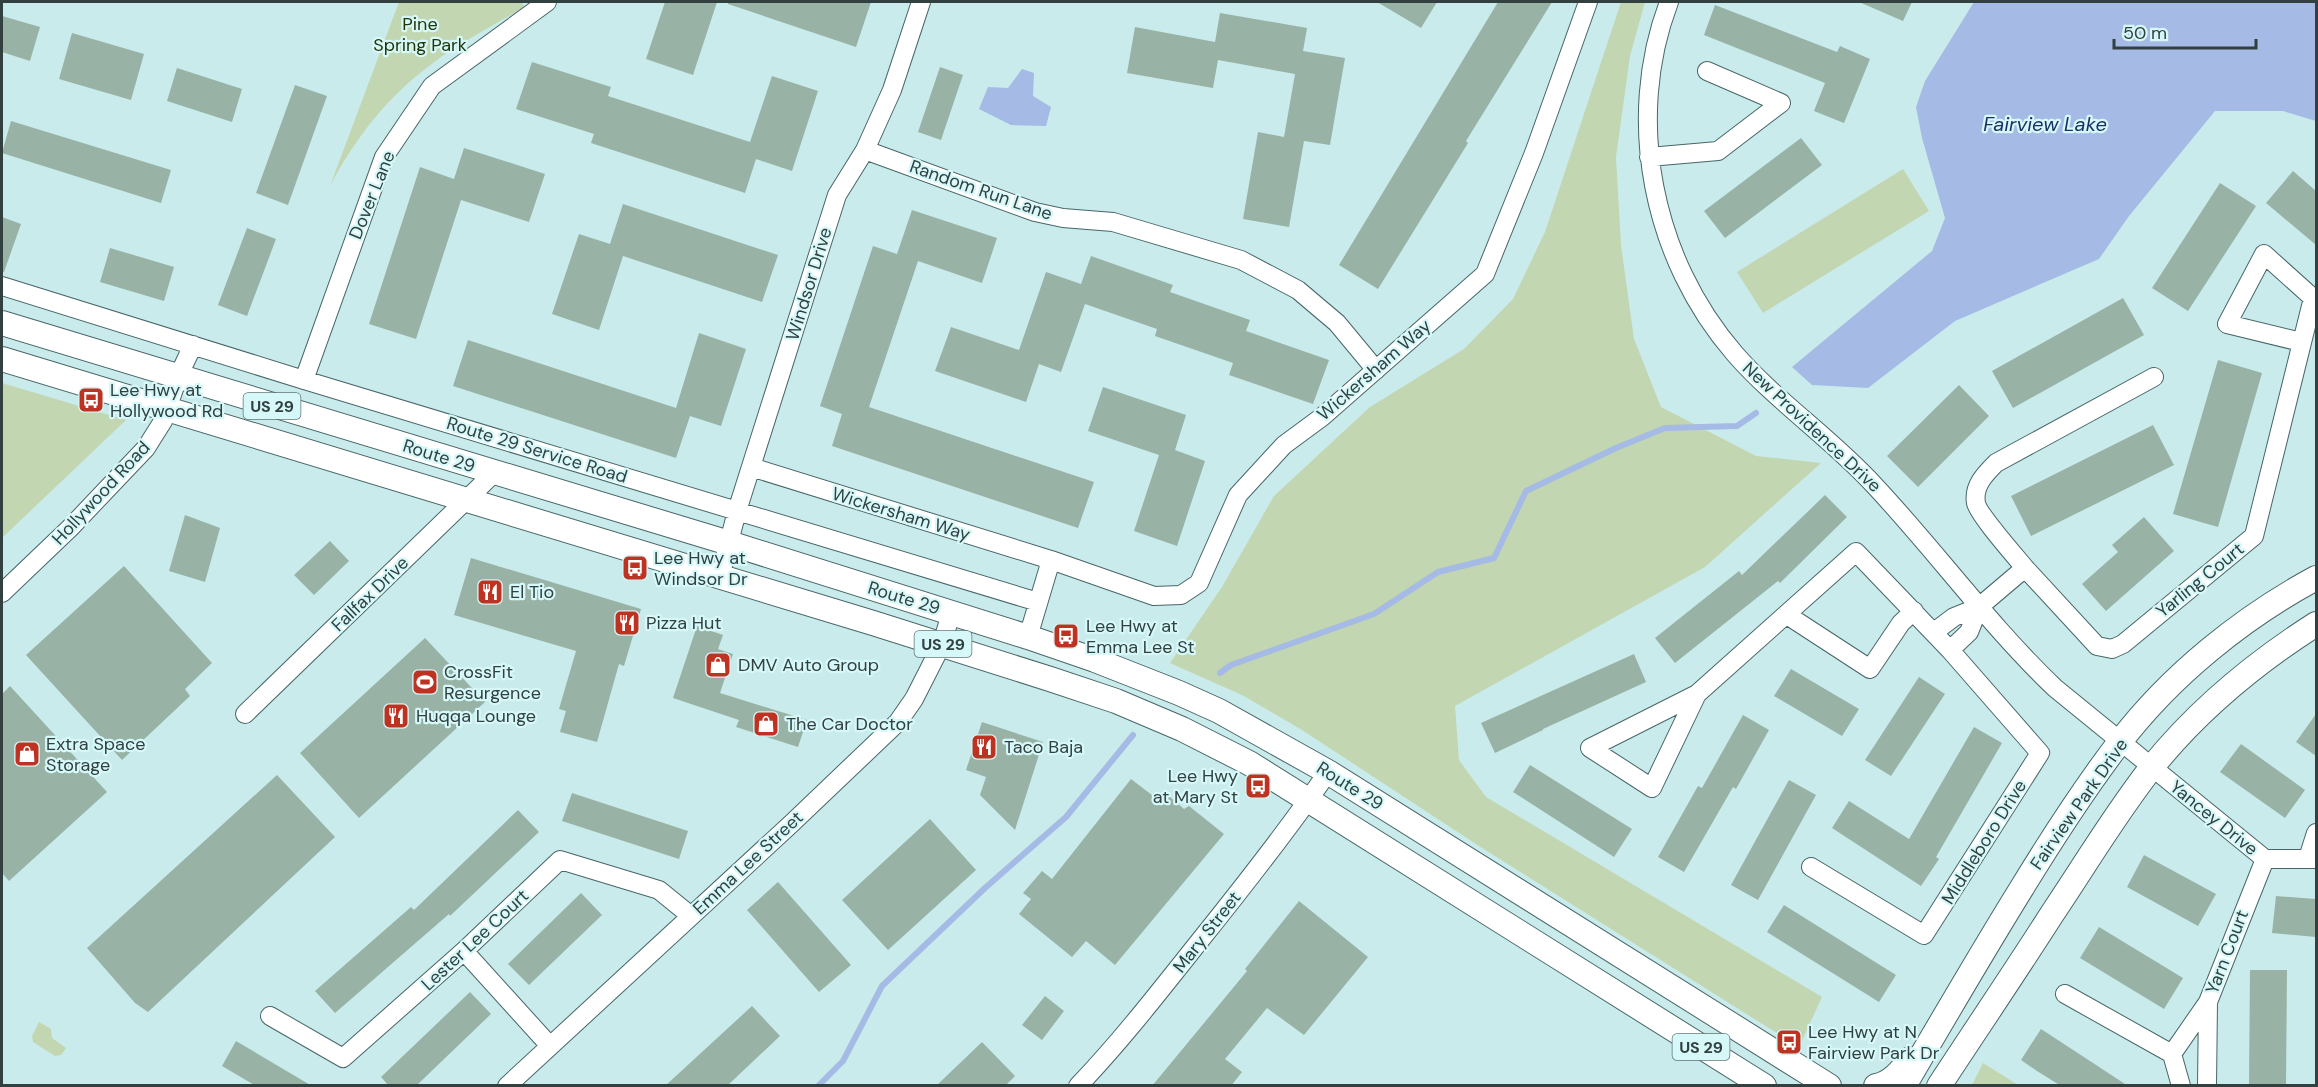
<svg xmlns="http://www.w3.org/2000/svg" width="2318" height="1087" viewBox="0 0 2318 1087" font-family="'DM Sans',sans-serif">
	<style>
		.green { fill: #c2d6b1 }
		.water { fill: #a5bae5 }
		.lines { fill: none; stroke-linecap: round; stroke-linejoin: round }
		.stream { stroke: #a5bae5; stroke-width: 6 }
		.building { fill: #98b3a6 }
		.minor-casing { stroke: #486667; stroke-width: 20 }
		.major-casing { stroke: #486667; stroke-width: 26 }
		.minor { stroke: #fff; stroke-width: 18 }
		.major { stroke: #fff; stroke-width: 24 }
		.labels { text-anchor: middle; dominant-baseline: central; stroke-width: 4.5; stroke-linejoin: round; paint-order: stroke }
		.shield { fill: #d6f8f9; stroke: #637778; stroke-width: 1.5 }
		.shield-label { font-size: 16px; font-weight: bold; fill: #324040 }
		.park-label { font-size: 18px; fill: #213606; stroke: #d6f8f9 }
		.street-label { font-size: 18px; fill: #324040; stroke: #d6f8f9 }
		.poi-label { font-size: 18px; fill: #324040; stroke: #d6f8f9; text-anchor: start }
		.water-label { font-size: 20px; font-style: italic; fill: #1a3064; stroke: #d6f8f9 }
	</style>
	<rect width="100%" height="100%" fill="#c9ebeb"/>
	<path class="green" d="M399,2H522L524,7C493,26 461,42 433,63C389,95 355,138 330,186Z
		M1621,2H1645L1630,56L1616,157L1621,245L1634,339L1661,407L1756,456L1821,463L1705,567L1455,706L1459,760L1486,797L1822,997L1799,1047L1479,846L1302,730L1244,696L1170,663L1222,587L1274,496L1370,407L1464,349L1513,299L1545,232Z
		M1903,169L1929,211L1763,313L1737,272Z
		M2,383L126,420L2,538Z
		M39,1022L51,1029L52,1038L66,1048L61,1055L55,1056L33,1042L32,1036Z
		M1983,1063L2018,1085H1972Z"/>
	<path class="water" d="M1974,2H2316V121L2283,111H2215L2129,216L2099,259L1955,321L1868,388L1812,385L1792,367L1932,251L1945,218L1922,138L1916,107L1925,81Z
		M1022,69L1034,73L1033,96L1051,107L1046,126L1011,125L979,109L988,87L1008,88Z"/>
	<g class="lines">
		<path class="stream" d="M1220,673L1231,665L1374,614L1438,572L1494,558L1526,491L1616,448L1665,428L1737,426L1756,413
			M818,1086L843,1061L882,986L985,888L1066,817L1133,735"/>
	</g>
	<path class="building" d="M665,2H717L693,75L646,59Z
		M728,2H871L856,47L728,4Z
		M1377,2H1437L1421,28Z
		M1498,2H1552L1466,141L1468,143L1378,289L1339,265Z
		M1859,2H1912L1903,21Z
		M1715,5L1837,52L1840,46L1870,59L1844,123L1814,111L1825,83L1704,35Z
		M1220,13L1307,28L1303,51L1345,58L1330,145L1304,141L1289,227L1243,219L1258,132L1284,137L1295,74L1218,60L1213,88L1127,73L1135,27L1215,42Z
		M2,16L40,27L30,61L2,52Z
		M72,33L144,54L131,100L59,79Z
		M532,62L611,87L608,96L750,142L772,76L818,91L792,171L756,159L745,193L591,143L594,134L516,109Z
		M940,67L963,75L941,140L918,132Z
		M177,68L242,89L232,122L167,101Z
		M295,85L327,96L288,205L256,193Z
		M11,121L171,170L161,203L2,153Z
		M1801,138L1822,165L1725,238L1704,211Z
		M464,148L545,174L529,222L461,200L416,339L369,324L420,167L454,179Z
		M2293,171L2316,191V245L2266,203Z
		M2220,183L2256,206L2188,311L2152,288Z
		M623,204L778,255L762,302L623,256L599,330L552,314L579,234L610,244Z
		M912,210L997,238L982,283L918,261L869,407L1094,482L1078,528L832,446L842,414L820,406L873,246L897,254Z
		M2,217L21,224L4,272H2Z
		M247,228L276,239L247,316L218,305Z
		M110,248L174,267L164,301L100,282Z
		M1091,256L1173,285L1170,292L1250,320L1246,331L1329,360L1313,404L1229,375L1233,363L1155,336L1157,329L1085,304L1061,372L1039,364L1026,402L935,371L951,327L1019,350L1046,272L1081,284Z
		M2123,298L2144,335L2013,408L1992,371Z
		M699,333L746,349L721,426L690,416L676,458L453,386L468,340L676,408Z
		M2218,360L2262,373L2218,527L2173,514Z
		M1959,385L1989,416L1918,487L1887,456Z
		M1103,387L1186,415L1175,450L1205,461L1177,546L1134,531L1159,455L1088,431Z
		M2153,425L2174,465L2031,536L2011,496Z
		M1825,495L1847,517L1780,583L1778,581L1675,663L1655,638L1739,571L1742,575Z
		M185,515L220,528L205,582L169,571Z
		M2144,517L2174,551L2106,611L2082,584L2118,552L2112,545Z
		M330,541L349,561L314,595L294,575Z
		M471,558L641,609L624,666L619,664L597,742L560,732L566,711L559,709L576,651L454,615Z
		M124,566L212,663L185,689L190,696L122,760L26,655Z
		M697,626L723,635L718,649L733,654L720,693L807,720L798,747L736,727L739,720L673,698Z
		M425,638L485,702L359,818L300,753Z
		M1634,654L1646,682L1543,729V730L1495,753L1481,723Z
		M1791,669L1859,709L1842,736L1774,696Z
		M1919,677L1945,694L1891,776L1865,760Z
		M10,686L107,792L9,881L2,873V694Z
		M2316,714V756L2296,742Z
		M1743,715L1769,730L1736,789L1733,787L1684,872L1658,857L1698,786L1702,788Z
		M982,722L1043,742L1015,830L980,795L986,777L966,770Z
		M1974,727L2002,743L1936,857L1939,859L1921,886L1832,828L1849,801L1909,839Z
		M2241,744L2305,790L2285,818L2220,772Z
		M1530,765L1632,829L1614,857L1513,792Z
		M277,775L335,837L148,1012L135,1003L87,948Z
		M1131,779L1157,799L1163,791L1184,809L1189,806L1224,834L1115,965L1086,941L1072,957L1019,914L1031,899L1023,893L1042,871L1052,879Z
		M1789,780L1816,795L1758,900L1731,885Z
		M572,793L688,831L679,859L562,821Z
		M518,810L539,832L450,916L449,914L335,1013L315,991L411,907L414,910Z
		M930,819L976,870L888,950L842,900Z
		M2144,855L2216,894L2198,926L2127,887Z
		M778,882L851,965L819,992L747,910Z
		M581,893L602,915L529,985L508,964Z
		M2276,896L2316,899V937L2272,933Z
		M1299,901L1368,957L1304,1035L1267,1008L1225,1059L1242,1072L1231,1086H1152L1247,971L1245,969Z
		M1784,905L1896,975L1879,1002L1767,932Z
		M2099,927L2183,978L2164,1009L2080,958Z
		M2250,970H2287L2286,1086H2249Z
		M470,992L491,1014L416,1086H389L381,1077Z
		M1045,996L1064,1011L1042,1040L1022,1025Z
		M752,1006L780,1036L727,1086H665Z
		M2041,1029L2090,1061L2128,1086H2061L2037,1071L2021,1060Z
		M236,1041L312,1086H256L222,1066Z
		M982,1042L1015,1076L1005,1086H936Z"/>
	<g class="lines">
		<g class="minor-casing">
			<path id="minor" d="M1669,2C1624,120 1653,260 1735,354C1777,402 1831,438 1874,485C1936,551 1989,625 2055,688L2265,859H2316
				M865,150L1035,212L1063,218L1113,222L1241,260L1298,290L1337,323L1376,370
				M1649,157L1718,151L1781,103L1707,71
				M2,286L304,380L1038,602
				M304,380L384,157L432,86L547,2
				M751,467L1051,560
				M2025,568L2097,646L2112,649L2123,644L2254,536L2313,298L2264,254L2227,324L2301,342
				M720,577L737,511L837,195L865,150L892,90L921,2
				M2,593L70,528L146,448L163,421L178,377L193,345
				M1979,607L2025,568C2016,557 1978,514 1976,503C1973,486 1985,474 1996,463L2154,377
				M1787,615L1870,669L1901,623L1914,611
				M1934,632L1954,617L1979,607L1969,632L1950,650
				M1028,637L1051,560L1154,596L1181,595L1199,583L1238,495L1284,445L1322,417L1485,274L1534,153L1588,2
				M1697,694L1652,788L1590,748L1697,694L1856,552L1950,650L2040,753L1924,935L1811,867
				M245,714L494,473
				M2308,858L2316,833
				M464,951L550,1046
				M2065,994L2172,1054
				M270,1016L343,1058L464,951L560,860L659,890L691,916
				M2172,1054L2208,1002
				M2172,1054L2181,1086
				M507,1086L791,824L898,722L914,699L942,644L951,613
				M1078,1086C1121,1041 1159,992 1198,943C1243,887 1287,831 1328,772
				M2207,1086L2208,1002L2265,859"/>
		</g>
		<g class="major-casing">
			<path id="major" d="M2,323L729,543L1028,637L1095,660L1179,693L1219,711L1328,772L1829,1086
				M2,359L873,623L1050,679L1116,701L1182,729L1249,763L1764,1086
				M1876,1086C1891,1083 1901,1071 1910,1059
				M1904,1086C1943,1019 1982,952 2023,886C2053,837 2084,789 2119,743C2171,675 2242,618 2316,578
				M1939,1086C1977,1028 2015,972 2052,914C2085,865 2115,814 2152,767C2198,710 2255,663 2316,624"/>
		</g>
		<use href="#minor" class="minor"/>
		<use href="#major" class="major"/>
	</g>
	<defs>
		<g id="bus-square" transform="scale(1.35)"><rect x="-9" y="-9" width="18" height="18" rx="4" fill="#be3221" stroke="#d6f8f9"/><path d="M-5-6H5V4H4V6H2V4H-2V6H-4V4H-5ZM-3.5-4V0h7V-4ZM-3.5 1.2v1.5H-2V1.2ZM2 1.2v1.5H3.5V1.2Z" fill="#fff"/></g>
		<g id="restaurant-square" transform="scale(1.35)"><rect x="-9" y="-9" width="18" height="18" rx="4" fill="#be3221" stroke="#d6f8f9"/><path d="M-5-6h1v4h1v-4h1v4h1v-4h1v5L-1.5 .5V6h-2V.5L-5-1ZM5-6V6H3V1.5H1.5Q1.5-4 5-6Z" fill="#fff"/></g>
		<g id="shop-square" transform="scale(1.35)"><rect x="-9" y="-9" width="18" height="18" rx="4" fill="#be3221" stroke="#d6f8f9"/><path d="M-5-2.5h2.3a2.7 3.5 0 0 1 5.4 0H5L5.5 6h-11ZM-1.5-2.5h3a1.5 2.3 0 0 0-3 0Z" fill="#fff"/></g>
		<g id="stadium-square" transform="scale(1.35)"><rect x="-9" y="-9" width="18" height="18" rx="4" fill="#be3221" stroke="#d6f8f9"/><path d="M0-5a6.5 5 0 1 0 0 10a6.5 5 0 1 0 0-10ZM-3.5-1.8h7v3.6h-7Z" fill="#fff"/></g>
	</defs>
	<g fill-rule="evenodd">
		<use href="#bus-square" x="91" y="400"/>
		<use href="#bus-square" x="635" y="568"/>
		<use href="#restaurant-square" x="490" y="592"/>
		<use href="#restaurant-square" x="627" y="623"/>
		<use href="#bus-square" x="1066" y="636"/>
		<use href="#shop-square" x="718" y="665"/>
		<use href="#stadium-square" x="425" y="682"/>
		<use href="#restaurant-square" x="396" y="716"/>
		<use href="#shop-square" x="766" y="724"/>
		<use href="#restaurant-square" x="984" y="747"/>
		<use href="#shop-square" x="27" y="754"/>
		<use href="#bus-square" x="1258" y="786"/>
		<use href="#bus-square" x="1789" y="1042"/>
	</g>
	<g class="labels">
		<g class="shield">
			<rect x="243.5" y="393" width="57" height="26" rx="4.5"/>
			<rect x="914.5" y="631" width="57" height="26" rx="4.5"/>
			<rect x="1672.5" y="1034" width="57" height="26" rx="4.5"/>
		</g>
		<g class="shield-label">
			<text x="272" y="406">US 29</text>
			<text x="943" y="644">US 29</text>
			<text x="1701" y="1047">US 29</text>
		</g>
		<g class="park-label">
			<text x="420" y="24">Pine<tspan x="420" dy="21">Spring Park</tspan></text>
		</g>
		<g class="street-label">
			<text transform="translate(981 190) rotate(19)">Random Run Lane</text>
			<text transform="translate(372 195) rotate(-68)">Dover Lane</text>
			<text transform="translate(809 284) rotate(-73)">Windsor Drive</text>
			<text transform="translate(1374 370) rotate(-41)">Wickersham Way</text>
			<text transform="translate(1812 427) rotate(43)">New Providence Drive</text>
			<text transform="translate(537 450) rotate(17)">Route 29 Service Road</text>
			<text transform="translate(439 456) rotate(17)">Route 29</text>
			<text transform="translate(101 493) rotate(-47)">Hollywood Road</text>
			<text transform="translate(901 514) rotate(17)">Wickersham Way</text>
			<text transform="translate(2200 580) rotate(-39)">Yarling Court</text>
			<text transform="translate(370 594) rotate(-44)">Fallfax Drive</text>
			<text transform="translate(904 598) rotate(17)">Route 29</text>
			<text transform="translate(1350 786) rotate(32)">Route 29</text>
			<text transform="translate(2079 804) rotate(-55)">Fairview Park Drive</text>
			<text transform="translate(2214 818) rotate(39)">Yancey Drive</text>
			<text transform="translate(1984 842) rotate(-58)">Middleboro Drive</text>
			<text transform="translate(748 863) rotate(-43)">Emma Lee Street</text>
			<text transform="translate(1207 932) rotate(-52)">Mary Street</text>
			<text transform="translate(475 940) rotate(-43)">Lester Lee Court</text>
			<text transform="translate(2227 952) rotate(-69)">Yarn Court</text>
		</g>
		<g class="poi-label">
			<text x="110" y="390">Lee Hwy at<tspan x="110" dy="21">Hollywood Rd</tspan></text>
			<text x="654" y="558">Lee Hwy at<tspan x="654" dy="21">Windsor Dr</tspan></text>
			<text x="510" y="592">El Tio</text>
			<text x="646" y="623">Pizza Hut</text>
			<text x="1086" y="626">Lee Hwy at<tspan x="1086" dy="21">Emma Lee St</tspan></text>
			<text x="738" y="665">DMV Auto Group</text>
			<text x="444" y="672">CrossFit<tspan x="444" dy="21">Resurgence</tspan></text>
			<text x="416" y="716">Huqqa Lounge</text>
			<text x="786" y="724">The Car Doctor</text>
			<text x="46" y="744">Extra Space<tspan x="46" dy="21">Storage</tspan></text>
			<text x="1004" y="747">Taco Baja</text>
			<text x="1238" y="776" text-anchor="end">Lee Hwy<tspan x="1238" dy="21">at Mary St</tspan></text>
			<text x="1808" y="1032">Lee Hwy at N<tspan x="1808" dy="21">Fairview Park Dr</tspan></text>
		</g>
		<g class="water-label">
			<text x="2045" y="124">Fairview Lake</text>
		</g>
	</g>
	<rect width="2318" height="1087" fill="none" stroke="#324040" stroke-width="6"/>
	<path d="M2114 39v9h142v-9" fill="none" stroke="#324040" stroke-width="3"/>
	<text x="2123" y="39" font-size="18" fill="#324040" stroke="#d6f8f9" stroke-width="4.5" paint-order="stroke">50 m</text>
</svg>
